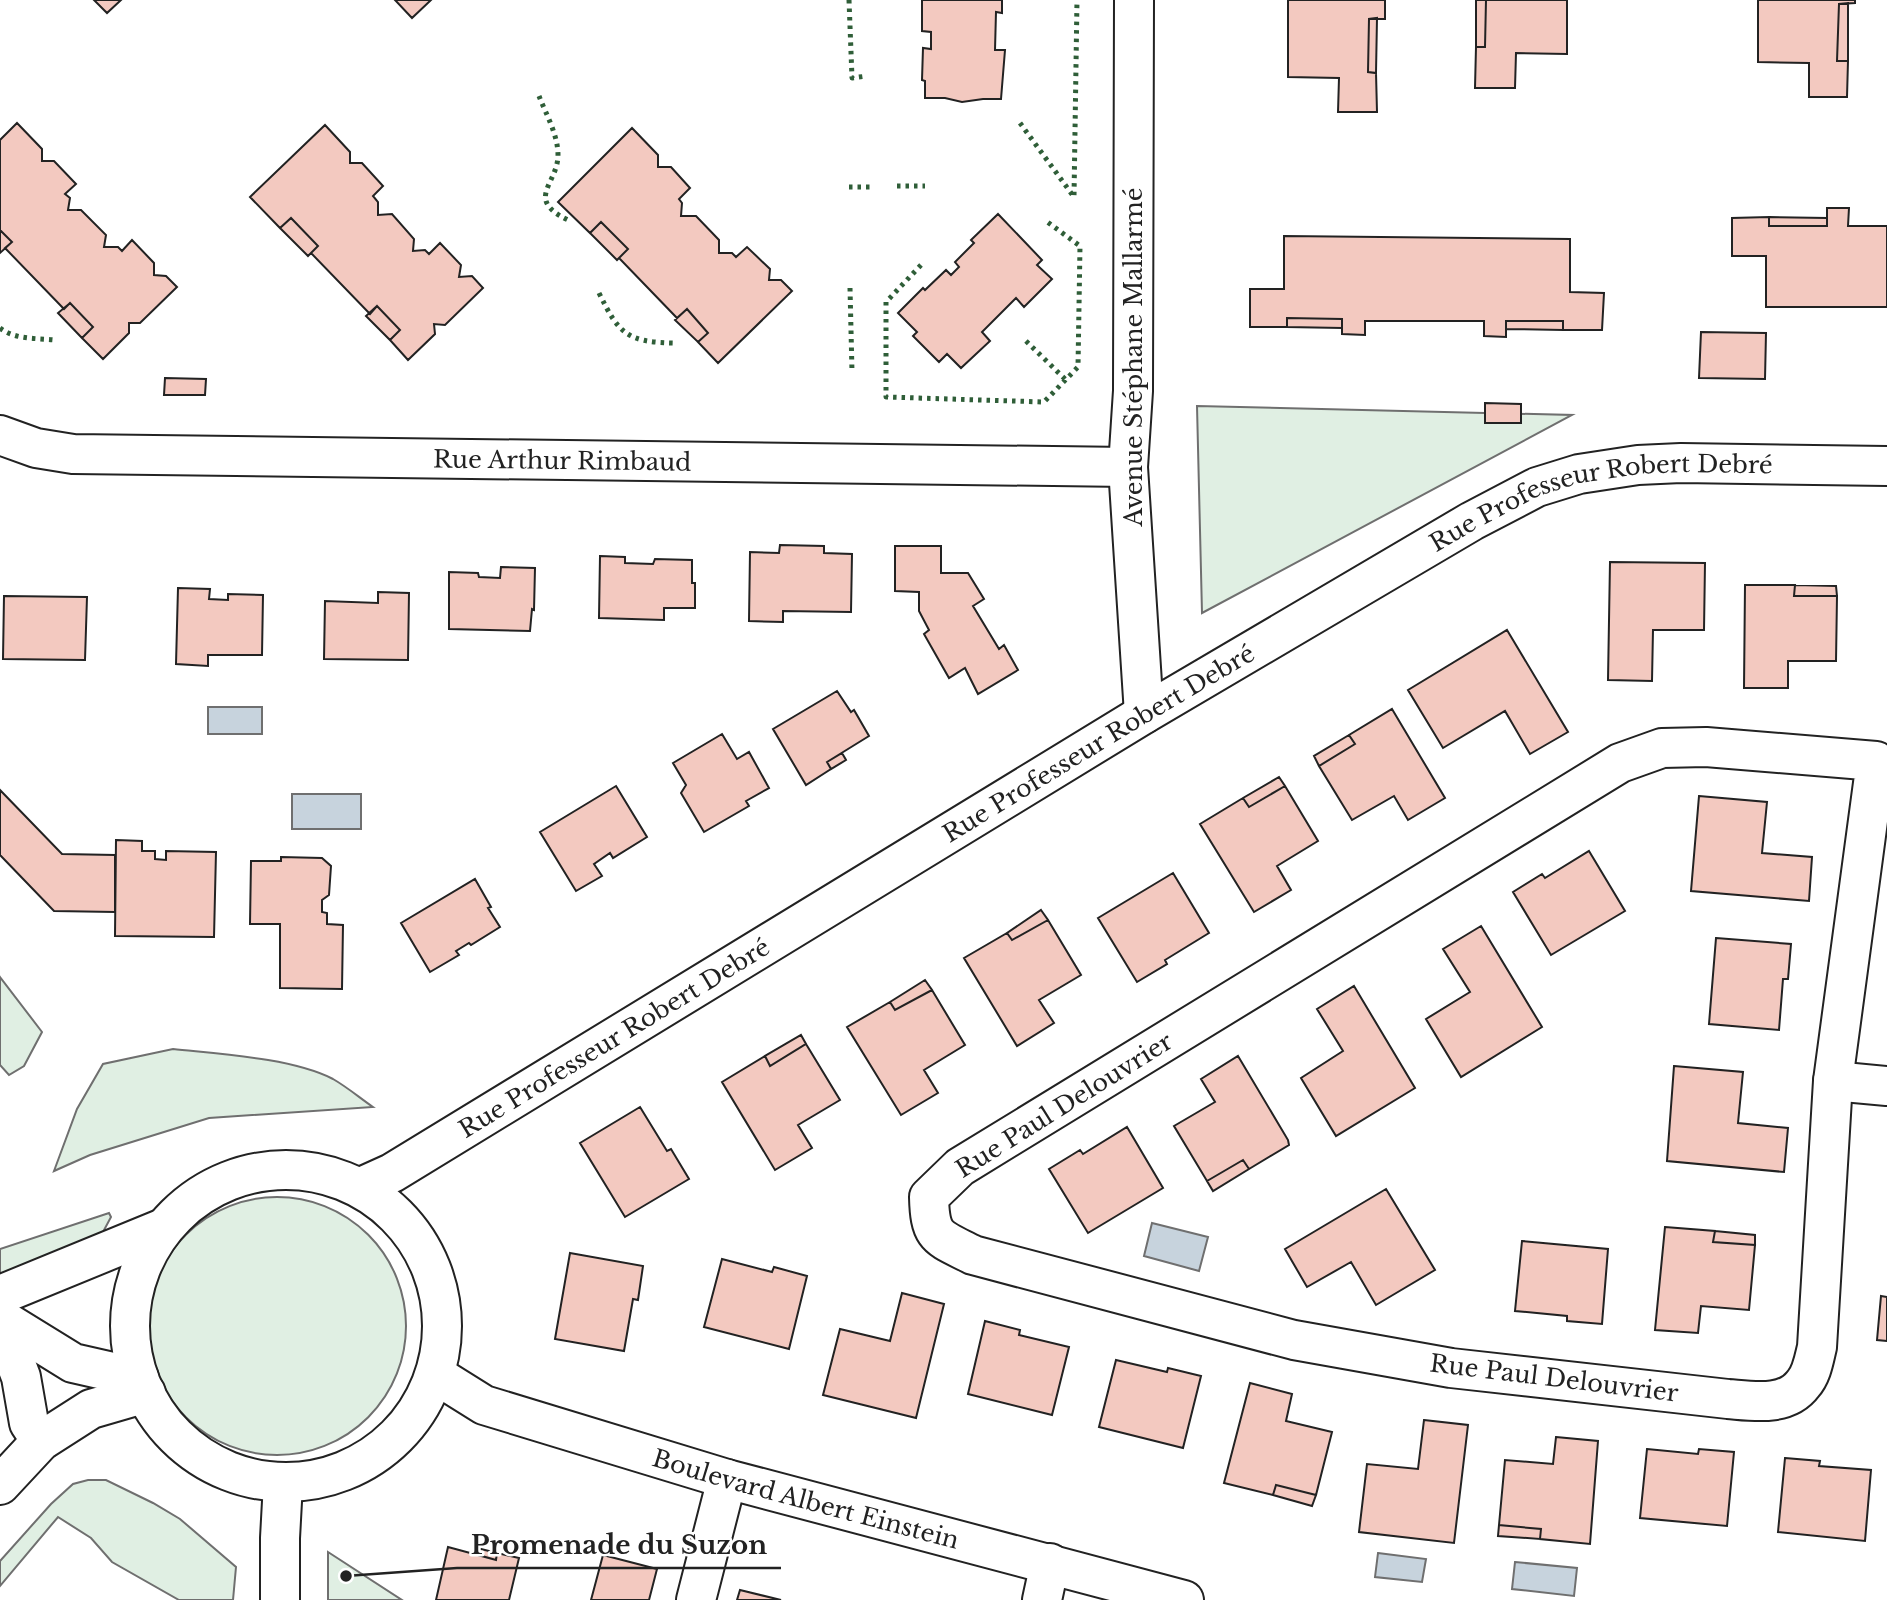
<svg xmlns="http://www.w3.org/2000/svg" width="1887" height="1600" font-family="'Libre Baskerville',serif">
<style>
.green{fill:#e0efe3;stroke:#6f6f6f;stroke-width:2}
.water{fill:#c7d3dd;stroke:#6f6f6f;stroke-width:2}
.building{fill:#f3c9c0;stroke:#222;stroke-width:2}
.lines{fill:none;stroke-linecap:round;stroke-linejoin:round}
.minor-casing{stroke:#222;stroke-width:42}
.minor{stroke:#fff;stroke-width:38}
.hedge{stroke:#2f5e38;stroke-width:5;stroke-dasharray:3.5 5;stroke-linecap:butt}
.labels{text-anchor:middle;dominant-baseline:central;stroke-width:5;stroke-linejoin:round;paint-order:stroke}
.street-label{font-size:24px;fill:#222;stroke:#fff}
.leader{fill:none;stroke:#222;stroke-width:2.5}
.callout-dot{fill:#222;stroke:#fff;stroke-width:2.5}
.callout-label{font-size:26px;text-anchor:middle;font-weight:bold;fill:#222;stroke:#fff;stroke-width:5;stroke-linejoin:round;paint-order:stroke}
</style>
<rect width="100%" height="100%" fill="#fff"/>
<path class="green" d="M1197 406 1572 415 1202 613Z
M0 977 42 1032 24 1066 9 1075 0 1065Z
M173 1049C219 1054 292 1058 333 1079 347 1087 360 1098 373 1107L209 1118 90 1155 54 1171 77 1109 103 1064Z
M148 1326a129 129 0 1 1 258 0a129 129 0 1 1-258 0Z
M109 1213 111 1217 103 1232 62 1257 0 1278V1249Z
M88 1480H106L153 1503 180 1519 236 1567 233 1600H179L112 1562 91 1538 58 1517 0 1586V1561L51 1504 73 1484Z
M328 1552 402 1600H328Z"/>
<path class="water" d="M208 707H262V734H208Z
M292 794H361V829H292Z
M1152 1223 1208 1237 1199 1271 1144 1256Z
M1378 1553 1426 1559 1422 1582 1375 1577Z
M1515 1562 1577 1568 1574 1596 1512 1589Z"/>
<path class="building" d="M94 0H121L107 13Z
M395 0H431L412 18Z
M922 0H1002V13L996 12 995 50H1005L1001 99H983L962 102 945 98H925V81L922 80 923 48 931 49V32L922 31Z
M1288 0H1385V19H1369L1368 72 1376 73 1377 112H1338L1339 78 1288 77Z
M1476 0H1486L1485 47H1476Z
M1486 0H1567V54L1516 53 1515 88H1475L1476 47H1485Z
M1758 0H1855V3L1839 4 1837 61H1848L1847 97H1809V63L1758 62Z
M1848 3V61H1837L1839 4Z
M1377 18 1376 73 1368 72 1369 19Z
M17 123 42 149V161H54L76 184 65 194 70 198 68 210H81L106 235 104 247H118L122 251 132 240 154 263V275L166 276 177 287 140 323H129V333L103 359 82 338 93 327 70 303 64 309 5 248 12 242 0 230V140Z
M325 125 350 152V163H362L383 186 373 196 378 202V215L392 214 414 239 413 251 425 250 429 254 440 243 461 265 459 277 472 276 483 288 445 325 434 324 435 334 408 360 390 340 400 330 377 306 370 314 311 253 318 246 291 218 280 228 250 197Z
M632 128 658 155V167H671L690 188 679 199 682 203 681 216H696L719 240V253H732L736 257 747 247 770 269 769 280H781L792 291 718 363 698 342 708 333 687 309 677 318 619 258 628 249 601 222 590 233 558 202Z
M1827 208H1849L1848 226H1887V307H1766V256H1732V218L1769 217V226H1827Z
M998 214 1042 260 1037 265 1052 279 1024 307 1016 298 982 332 990 341 961 368 947 354 939 362 913 336 917 332 898 313 923 288 925 290 946 270 951 275 959 267 955 262 974 243 971 240Z
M1769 217 1827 218V226H1769Z
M291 218 318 246 308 256 280 228Z
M601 222 628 249 617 260 590 233Z
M0 230 12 242 0 253Z
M1284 236 1570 239V292L1604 293 1602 330H1563V321H1506V337L1484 336V321H1365V335L1342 334V319L1287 318V327H1250V289H1284Z
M70 303 93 327 82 338 58 313Z
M377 306 400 330 390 340 366 316Z
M687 309 708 333 698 342 675 320Z
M1287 318 1342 319V328L1287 327Z
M1506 321H1563V330L1506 329Z
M1701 332 1766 333 1765 379 1699 378Z
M165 378 206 379 205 395H164Z
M1485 403 1521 404V423H1485Z
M780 545 824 546V553L852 554 851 612 783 611V622L749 621 750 552 779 553Z
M895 546H941V573H968L984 599 973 606 999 649 1004 645 1018 670 978 694 965 668 949 678 924 634 929 630 919 611V592L895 591Z
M600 556 625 557V563L653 564 655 559 692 560V583H695V608H664V620L599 618Z
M1610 562 1705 563 1704 630H1653L1652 681 1608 680Z
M501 567 535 568 534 610 532 609 530 631 449 629V572L478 573 479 577 500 578Z
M1745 585H1795L1794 596H1837L1836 661H1788V688H1744Z
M1795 585 1836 586 1837 596H1794Z
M178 588 210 589 209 599 228 600V594L263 595 262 655H208V666L176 664Z
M378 592 409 593 408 660 324 659 325 601 378 603Z
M4 596 87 597 85 660 3 659Z
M1507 630 1568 732 1530 754 1505 711 1443 748 1408 690Z
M837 691 851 712 854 710 869 736 827 762 831 769 806 785 773 729Z
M1392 709 1445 798 1408 820 1394 796 1352 820 1319 766 1355 744 1349 735Z
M722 734 737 759 749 752 769 788 746 801 749 806 704 832 681 793 686 785 673 763Z
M1349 735 1355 744 1319 766 1314 756Z
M842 753 846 760 831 769 827 762Z
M1279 777 1285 786 1249 807 1243 798Z
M616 786 647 837 613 858 610 853 594 864 602 876 576 891 540 832Z
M1285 786 1318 841 1277 866 1291 890 1254 912 1200 824 1243 798 1249 807Z
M0 790 62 854 115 855V912L54 911 0 855Z
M1699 796 1767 802 1762 853 1812 857 1809 901 1691 891Z
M116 840 142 841V851H155V859L166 860V851L216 852 214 937 115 936Z
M1589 851 1625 911 1551 955 1513 892 1542 874 1545 878Z
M281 857 322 858 331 866 329 895 322 900V912L327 913V924L343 925 342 989 280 988V924H250L251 861H281Z
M1173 873 1209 933 1165 960 1167 964 1137 982 1098 918Z
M475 879 491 907 488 908 500 927 471 945 469 943 456 951 459 955 430 972 401 923Z
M1041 910 1048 920 1012 940 1007 933Z
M1048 920 1081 975 1039 1000 1054 1023 1017 1046 964 958 1007 933 1012 940Z
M1481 926 1542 1027 1461 1077 1426 1019 1470 992 1443 949Z
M1716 938 1791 944 1788 979H1783L1779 1030 1709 1024Z
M925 980 932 990 895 1010 890 1002Z
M1354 986 1415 1088 1336 1136 1301 1078 1343 1051 1317 1009Z
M932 990 965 1045 924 1070 938 1093 901 1115 847 1027 890 1002 895 1010Z
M801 1035 806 1044 770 1066 765 1056Z
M806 1044 840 1100 798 1125 812 1148 775 1170 722 1082 765 1056 770 1066Z
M1238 1056 1288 1140 1289 1145 1249 1169 1243 1160 1207 1181 1174 1126 1215 1102 1201 1079Z
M1674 1066 1743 1072 1738 1123 1788 1128 1784 1172 1667 1161Z
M640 1107 667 1151 671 1149 689 1179 625 1217 580 1143Z
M1127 1127 1163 1188 1088 1233 1049 1169 1080 1150 1083 1154Z
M1243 1160 1249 1169 1213 1191 1207 1181Z
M1386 1189 1435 1270 1376 1305 1351 1262 1307 1287 1285 1249Z
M1665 1227 1715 1231 1713 1242 1755 1245 1749 1310 1701 1306 1698 1333 1655 1330Z
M1715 1231 1755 1235V1245L1713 1242Z
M1522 1241 1608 1249 1602 1324 1567 1321V1316L1515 1311Z
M570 1253 643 1266 638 1300 633 1299 624 1351 555 1339Z
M722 1259 772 1272 774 1267 807 1276 789 1349 704 1327Z
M902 1293 944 1304 916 1418 823 1395 840 1329 890 1341Z
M1881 1296 1887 1297V1341L1877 1340Z
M985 1321 1020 1330 1019 1335 1069 1347 1052 1415 968 1394Z
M1116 1360 1167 1372 1168 1368 1201 1376 1183 1448 1099 1427Z
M1250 1383 1292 1394 1286 1421 1332 1432 1316 1495 1276 1485 1273 1495 1224 1483Z
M1424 1420 1468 1425 1454 1543 1359 1532 1367 1464 1418 1469Z
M1556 1437 1598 1441 1590 1544 1540 1539 1541 1529 1499 1525 1505 1460 1553 1464Z
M1647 1449 1698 1454 1699 1449 1734 1452 1727 1526 1640 1518Z
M1785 1458 1820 1461 1819 1466 1871 1470 1865 1541 1778 1532Z
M1276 1485 1316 1495 1312 1506 1273 1495Z
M1499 1525 1541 1529 1540 1539 1498 1536Z
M448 1547 496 1560 497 1553 519 1558 509 1600H436Z
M477 1548 497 1553 496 1560 475 1554Z
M603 1555 657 1569 649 1600H591Z
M740 1590 781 1600H737Z"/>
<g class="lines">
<defs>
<g id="minor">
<path d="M1134 0 1133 391 1128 467 1144 714"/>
<path id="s1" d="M0 435 36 448 73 454 1128 467"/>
<path d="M1706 747 1876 761 1833 1081 1817 1347C1814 1359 1812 1374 1803 1384 1786 1407 1753 1401 1728 1399L1451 1368 1294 1340 973 1255C938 1237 930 1239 929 1197L960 1167 1620 763 1662 748Z"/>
<path d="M1833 1081 1887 1086"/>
<circle cx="286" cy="1326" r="156"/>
<path id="s2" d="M361 1187 392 1173 1144 714 1472 521 1537 487 1579 474 1638 465 1681 463 1887 466"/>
<path d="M0 1295 161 1229"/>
<path d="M0 1318 73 1363 139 1378"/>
<path d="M0 1335 10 1348 21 1377 29 1423 41 1441"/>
<path id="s3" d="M436 1375 484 1405 727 1479 1184 1600"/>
<path d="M0 1485 41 1441 91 1409 146 1393"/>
<path d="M280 1600V1538L283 1483"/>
<path d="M696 1600 727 1479"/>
<path d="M1042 1600 1050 1563"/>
</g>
</defs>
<use href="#minor" class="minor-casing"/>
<use href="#minor" class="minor"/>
<path class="hedge" d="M849 0 852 78 867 76
M539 96C546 114 558 135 558 155 558 184 524 199 568 220
M1020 123 1074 197 1077 0
M897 186H925
M849 187H871
M921 265 886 302V397L1044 402 1078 367 1080 246 1046 221
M850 288 852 372
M599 293C619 334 627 342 673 343
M0 328C15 340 37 338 55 340
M1026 341 1066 380"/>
</g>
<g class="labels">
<g class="street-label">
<text transform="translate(1133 357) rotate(-90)">Avenue Stéphane Mallarmé</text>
<text stroke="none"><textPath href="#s1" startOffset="565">Rue Arthur Rimbaud</textPath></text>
<text stroke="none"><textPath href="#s2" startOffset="1428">Rue Professeur Robert Debré</textPath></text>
<text stroke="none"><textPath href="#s2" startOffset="861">Rue Professeur Robert Debré</textPath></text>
<text stroke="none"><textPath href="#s2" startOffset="294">Rue Professeur Robert Debré</textPath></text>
<text transform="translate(1064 1105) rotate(-32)">Rue Paul Delouvrier</text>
<text transform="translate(1554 1378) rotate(7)">Rue Paul Delouvrier</text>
<text stroke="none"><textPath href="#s3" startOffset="392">Boulevard Albert Einstein</textPath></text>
</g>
</g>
<path class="leader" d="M346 1576L457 1568H781"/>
<circle class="callout-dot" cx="346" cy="1576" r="7"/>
<g class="callout-label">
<text x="619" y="1554">Promenade du Suzon</text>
</g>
</svg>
